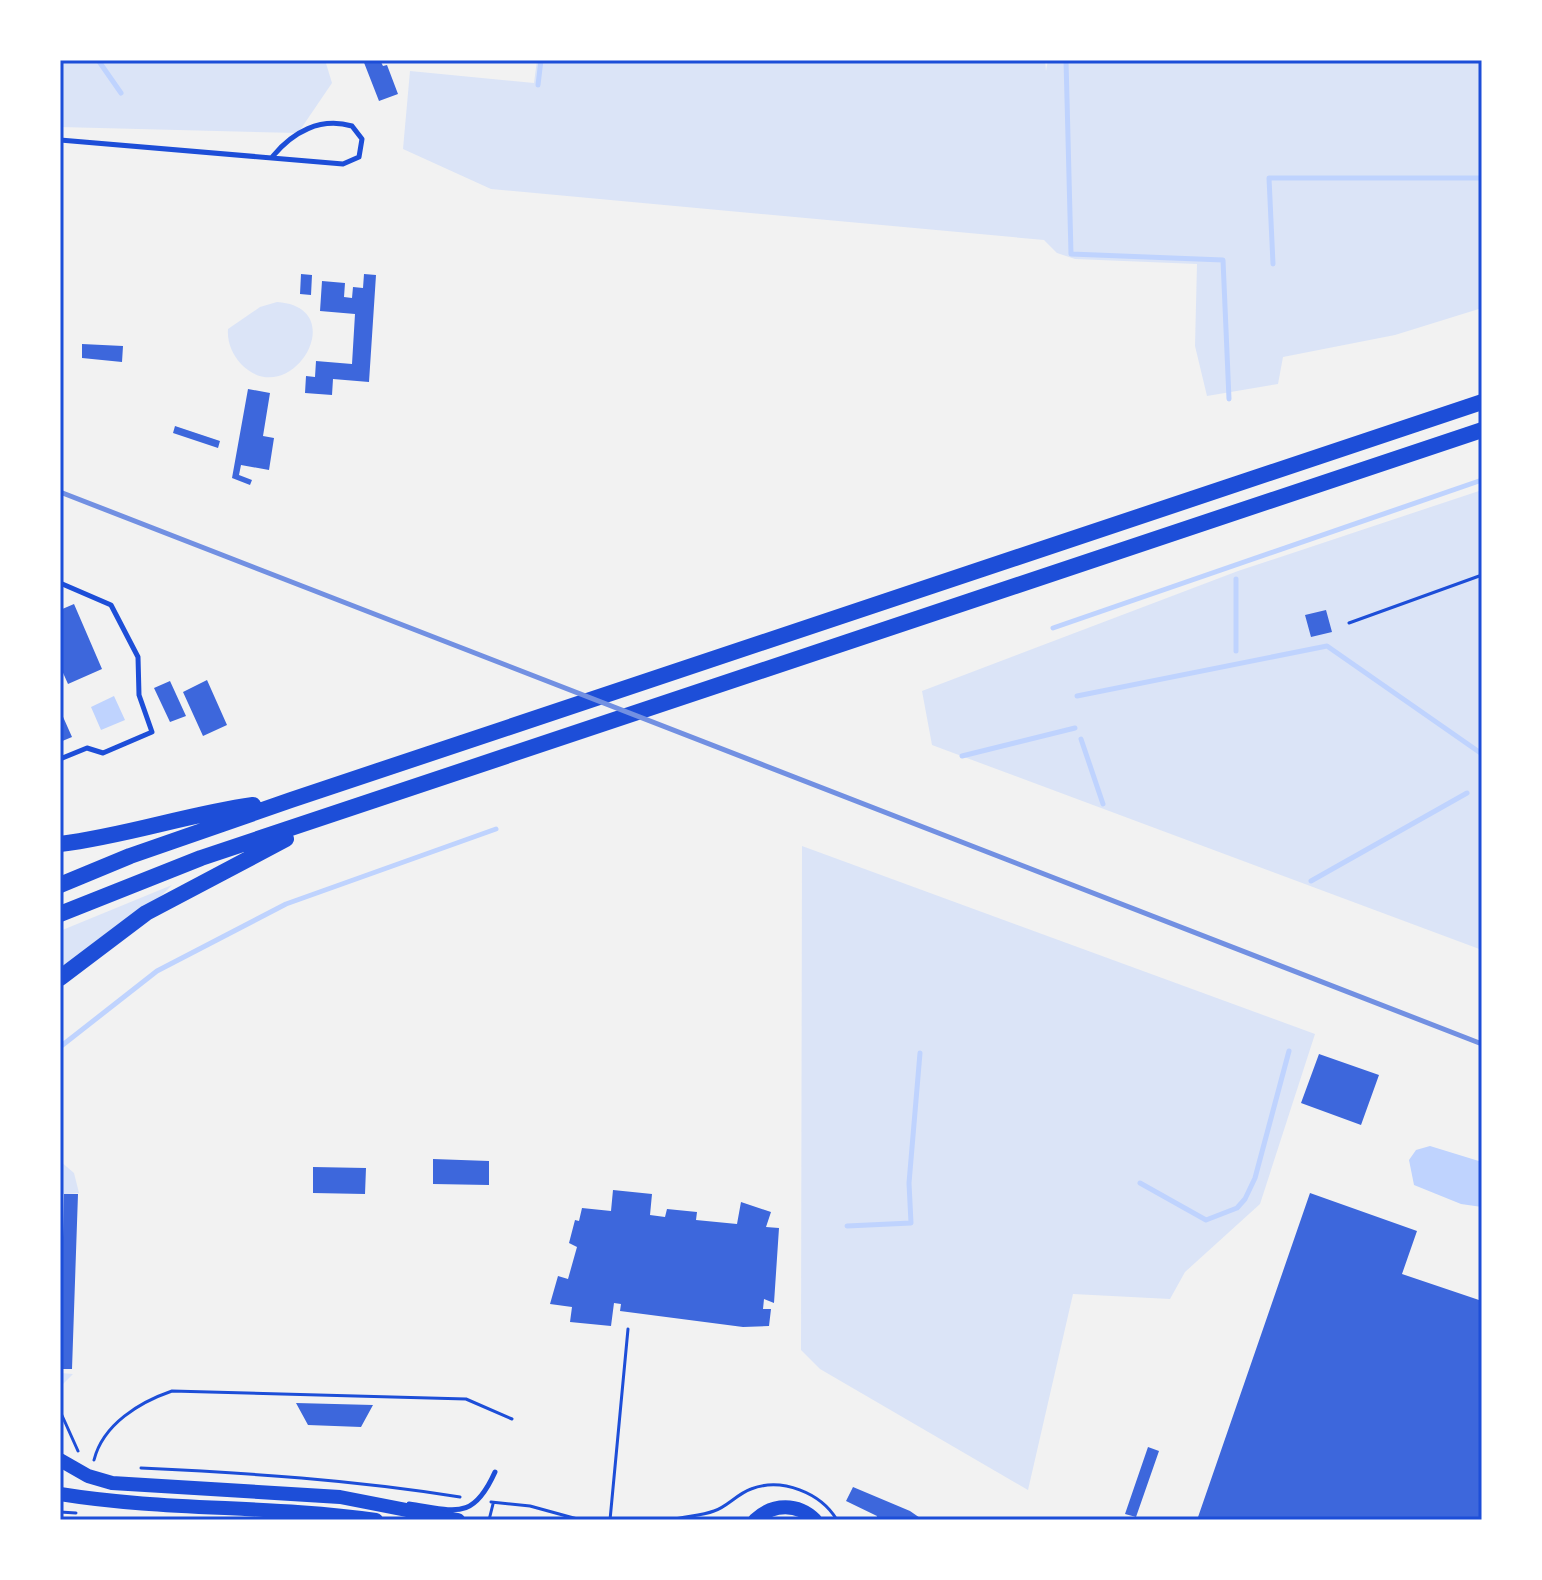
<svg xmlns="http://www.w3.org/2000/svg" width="1542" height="1580" font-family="Manrope,sans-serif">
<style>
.green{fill:#dbe4f7}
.water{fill:#bfd3fe}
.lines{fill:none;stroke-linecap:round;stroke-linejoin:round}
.stream{stroke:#bfd3fe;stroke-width:5}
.building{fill:#3d67dc}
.path{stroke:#1d4ed8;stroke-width:3}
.service{stroke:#1d4ed8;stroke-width:5}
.secondary{stroke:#1d4ed8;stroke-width:14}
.trunk{stroke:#1d4ed8;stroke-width:16}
.rail{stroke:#7290e2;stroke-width:5}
.neatline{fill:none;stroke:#1d4ed8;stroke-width:3}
</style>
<rect width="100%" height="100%" fill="#f2f2f2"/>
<path class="green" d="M60 60H325L332 83 298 133 60 127Z
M537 60H1045L1046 71 1048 60H1482V308L1395 335 1283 357 1278 384 1207 396 1195 346 1197 264 1075 259 1057 253 1044 240 491 189 403 149 410 71 534 83Z
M277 302C354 307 290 414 241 364 232 354 227 342 228 329L260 307Z
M1482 490V950L932 745 922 691 1238 571Z
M802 846 1315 1034 1260 1204 1185 1272 1170 1299 1073 1294 1028 1490 820 1369 801 1350Z
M172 885 161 896 60 969V931Z
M60 1161 74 1173 79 1193 67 1194 61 1373 73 1374 63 1384 60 1383Z"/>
<path class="water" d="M114 696 125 720 101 730 91 707Z
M1430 1146 1482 1162V1207L1461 1204 1414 1185 1409 1160 1416 1150Z"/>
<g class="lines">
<path class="stream" d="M98 60 121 93
M1066 60 1071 254 1223 260 1229 399
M538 85 541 60
M1273 264 1269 178H1482
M1053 628 1482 480
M1236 651V579
M1077 696 1327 646 1482 754
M1081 739 1103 804
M962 756 1075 728
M1311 881 1467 793
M60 1047 157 971 286 904 496 829
M1140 1183 1206 1220 1237 1208 1245 1199 1255 1178 1289 1051
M847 1226 911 1223 909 1183 920 1053"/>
</g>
<path class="building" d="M363 60H380L383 66 387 65 398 94 379 101Z
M301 274 312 275 311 295 300 294Z
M364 274 376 275 369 382 333 379 332 395 305 393 306 376 315 377 316 361 352 364 355 314 320 311 322 281 345 283 344 297 352 298 353 287 363 288Z
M82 344 123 346 122 362 82 358Z
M248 389 270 393 263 436 274 438 269 470 241 465 239 475 252 480 250 485 232 478Z
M175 426 220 441 218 448 173 433Z
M74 604 102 669 68 684 60 666V610Z
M1326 610 1332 632 1311 637 1305 615Z
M207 680 227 725 203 736 183 692Z
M170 681 186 716 170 722 154 688Z
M60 710 72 737 60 742Z
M1319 1054 1379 1075 1361 1125 1301 1103Z
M433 1159 489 1161V1185L433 1184Z
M313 1167 366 1168 365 1194 313 1193Z
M613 1190 652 1194 650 1215 665 1217 667 1209 697 1212 696 1220 737 1224 741 1202 771 1212 766 1227 779 1228 774 1303 764 1299 763 1309H771L769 1326 743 1327 620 1311 621 1304 614 1303 611 1326 570 1322 572 1307 550 1304 558 1276 568 1279 577 1247 569 1243 575 1220 579 1221 582 1208 611 1211Z
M1310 1193 1417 1231 1402 1274 1479 1300 1482 1294V1520H1197Z
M64 1194H78L72 1369H60Z
M296 1403 373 1405 361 1427 308 1425Z
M1148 1447 1159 1451 1136 1517 1125 1514Z
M853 1487 910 1511 923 1520H876L877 1516 846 1501Z"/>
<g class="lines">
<path class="path" d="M1349 623 1482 575
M60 1411 78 1451
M94 1460C103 1424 140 1402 172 1391L466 1399 512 1419
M141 1468C249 1473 354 1480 460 1497
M491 1502 530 1506 581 1520
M60 1512 76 1513
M489 1520 493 1504
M610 1520 628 1329
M671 1520C685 1516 701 1516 714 1511 727 1507 737 1494 751 1489 782 1477 821 1493 837 1520"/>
<path class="service" d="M60 140 343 164 359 157 362 139 352 126C320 117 293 132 273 156
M60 583 111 605 138 657 139 695 152 732 103 753 87 748 60 759
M409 1504C456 1511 473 1521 495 1472"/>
<path class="secondary" d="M60 1460 88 1476 112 1483 340 1497 458 1520
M60 1494C164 1511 271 1505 376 1520
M755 1520C773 1503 798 1503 815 1520"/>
<path class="trunk" d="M60 844C126 836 188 814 253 805
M60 885 130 856 291 800 1482 402
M60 914 201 858 1482 430
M60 978 146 913 286 839"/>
<path class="rail" d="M60 492 1482 1044"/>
</g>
<rect width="1542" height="1580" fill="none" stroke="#ffffff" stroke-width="124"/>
<rect x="62" y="62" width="1418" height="1456" class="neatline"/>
</svg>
